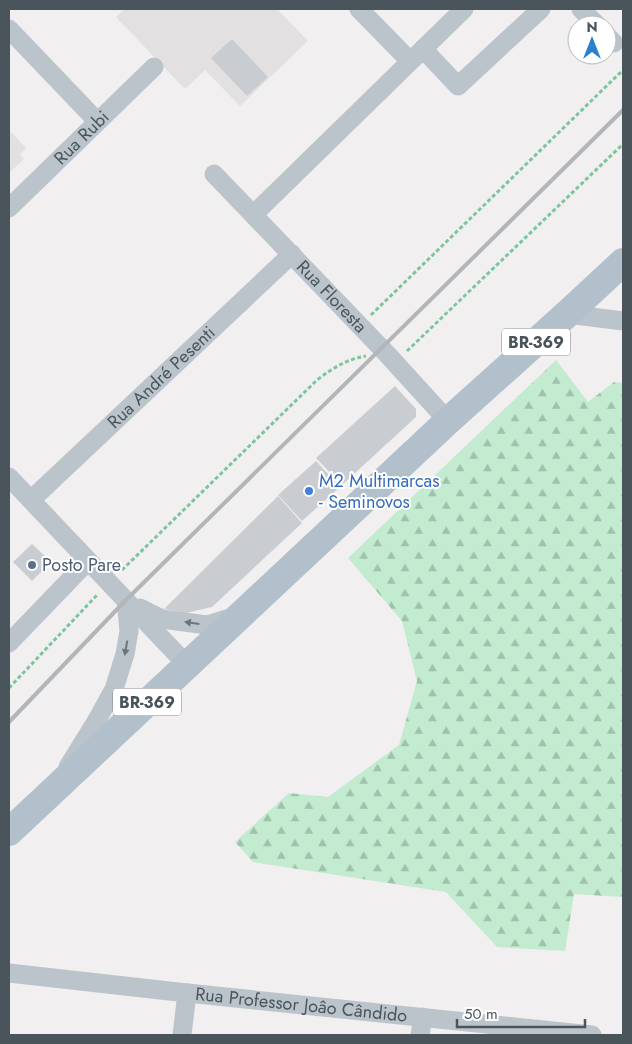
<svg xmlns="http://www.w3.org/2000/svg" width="632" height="1044" font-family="Jost,sans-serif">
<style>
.education{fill:#e2e0e1}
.forest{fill:url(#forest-firs)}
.building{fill:#c9cdd1}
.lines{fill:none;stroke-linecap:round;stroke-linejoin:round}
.path{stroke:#7dc69d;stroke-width:3;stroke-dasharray:4 2.5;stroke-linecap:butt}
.minor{stroke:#bcc4cb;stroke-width:19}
.primary{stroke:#b1c0cb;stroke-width:28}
.rail{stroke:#b2b5b9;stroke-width:4}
.oneway{fill:#6c767d}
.shop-dot{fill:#3f7fe0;stroke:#fff;stroke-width:2}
.service-dot{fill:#5c6f8a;stroke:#fff;stroke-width:2}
.labels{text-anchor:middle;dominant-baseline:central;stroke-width:4;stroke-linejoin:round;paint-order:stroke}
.shield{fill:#fff;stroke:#80878c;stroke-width:1}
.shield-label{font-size:16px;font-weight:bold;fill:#49545b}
.street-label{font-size:18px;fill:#49545b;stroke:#fff}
.shop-label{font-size:18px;fill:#366cbe;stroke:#fff;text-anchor:start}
.service-label{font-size:18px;fill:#4e5e75;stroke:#fff;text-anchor:start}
</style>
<defs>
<pattern id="forest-firs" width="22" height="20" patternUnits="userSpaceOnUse" patternTransform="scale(1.25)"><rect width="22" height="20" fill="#c2ebcf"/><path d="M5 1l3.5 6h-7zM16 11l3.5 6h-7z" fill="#a0c1ab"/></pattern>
</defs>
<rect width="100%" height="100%" fill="#f1efef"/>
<path class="education" d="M125 9H277L308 41 240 106 205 70 185 89 116 17Z
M9 130 26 148 20 155 24 159 9 173Z"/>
<path class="forest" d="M556 360 588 402 614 382 623 383V897L574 894 565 951 497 947 446 892 253 862 235 842 289 793 328 797 399 745 417 681 402 621 348 558Z"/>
<path class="building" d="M232 39 268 77 247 96 211 58Z
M395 386 416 409V417L342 485 316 458Z
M316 461 340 487 302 521 278 495Z
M278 496 302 523 212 607 186 613 164 609Z
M32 544 51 562 32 581 13 562Z"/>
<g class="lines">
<path class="path" d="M371 315 623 70
M407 351 623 144
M122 570 317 380C333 368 347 359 366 356
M9 688 98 594"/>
<g class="minor">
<path d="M359 9 410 61"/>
<path d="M581 9 597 25"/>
<path d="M9 29 97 121"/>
<path d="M607 36 614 43"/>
<path d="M423 49 458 86 541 9"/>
<path id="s1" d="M214 174 387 354 448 421"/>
<path id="s2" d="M9 208 154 67"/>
<path d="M254 214 464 9"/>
<path d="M567 314 623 321"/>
<path d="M9 477 187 665"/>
<path id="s3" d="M31 500 292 254"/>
<path d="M140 608 162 619 207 625 236 616"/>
<path d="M9 643 88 561"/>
<path d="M68 767 97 720 114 689 125 654 129 631 126 600"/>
<path id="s4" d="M9 973 187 993 592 1035"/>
<path d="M182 1035 187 993"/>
<path d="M420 1035 423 1017"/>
</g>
<path class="primary" d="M9 832 448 421 567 314 623 262"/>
<path class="rail" d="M9 722 126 600 623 110"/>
</g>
<defs><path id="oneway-solid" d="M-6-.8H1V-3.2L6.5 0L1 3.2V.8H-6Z" transform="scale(1.25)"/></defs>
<g class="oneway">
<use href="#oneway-solid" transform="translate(192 623) rotate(-172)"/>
<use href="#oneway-solid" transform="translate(126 648) rotate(100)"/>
</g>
<circle class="shop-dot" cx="309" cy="491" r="5"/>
<circle class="service-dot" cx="32" cy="565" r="5"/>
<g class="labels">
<g class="shield">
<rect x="502" y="328.5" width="68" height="27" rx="4"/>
<rect x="113" y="688.5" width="68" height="27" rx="4"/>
</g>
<g class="shield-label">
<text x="536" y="342">BR-369</text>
<text x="147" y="702">BR-369</text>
</g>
<g class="street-label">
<text stroke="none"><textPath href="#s2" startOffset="101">Rua Rubi</textPath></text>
<text stroke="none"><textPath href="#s1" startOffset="170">Rua Floresta</textPath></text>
<text stroke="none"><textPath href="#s3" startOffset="179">Rua André Pesenti</textPath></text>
<text stroke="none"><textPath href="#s4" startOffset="294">Rua Professor Joâo Cândido</textPath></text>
</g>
<g class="shop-label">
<text x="319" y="481">M2 Multimarcas<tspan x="319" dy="21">- Seminovos</tspan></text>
</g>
<g class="service-label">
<text x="42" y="565">Posto Pare</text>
</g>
</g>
<rect width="632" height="1044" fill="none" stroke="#49545b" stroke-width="20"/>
<g transform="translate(592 40)"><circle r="24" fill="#ffffff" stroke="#b6bbbd"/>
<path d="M0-4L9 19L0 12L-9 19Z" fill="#2a7fd0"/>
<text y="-8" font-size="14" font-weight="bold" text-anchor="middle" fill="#49545b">N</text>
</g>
<path d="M457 1019v8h128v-8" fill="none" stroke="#49545b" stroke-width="2.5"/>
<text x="464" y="1019" font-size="15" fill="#49545b" stroke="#ffffff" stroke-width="4" paint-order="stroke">50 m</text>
</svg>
